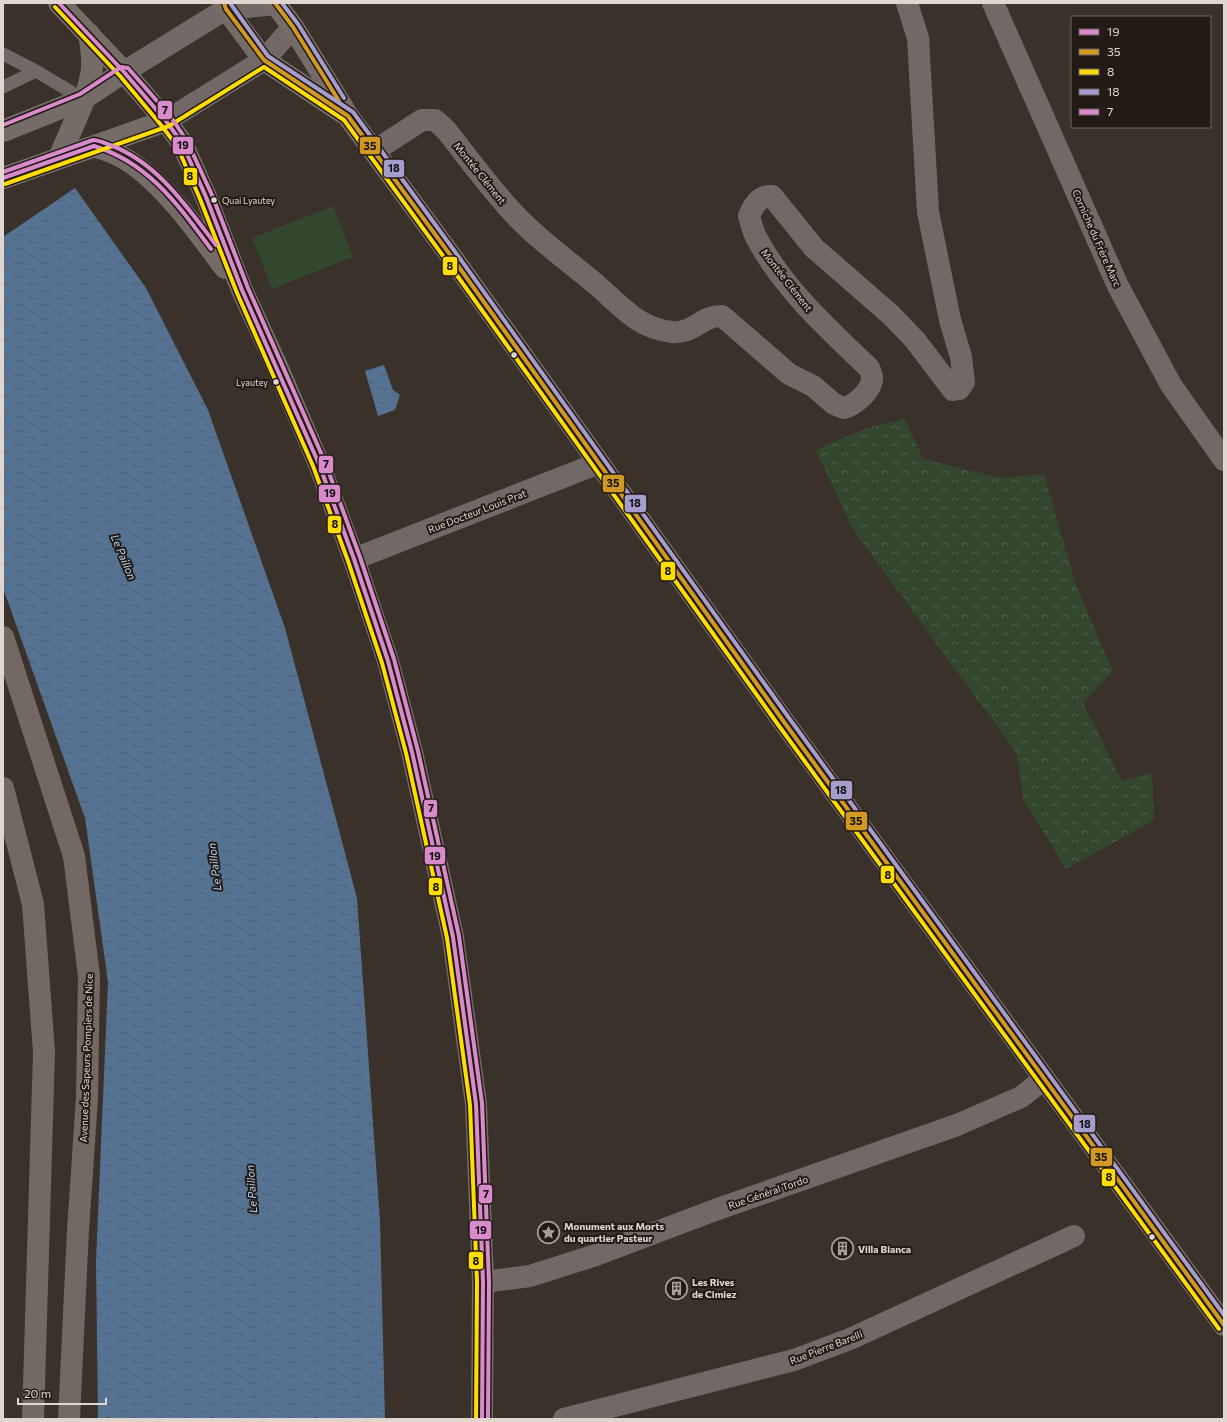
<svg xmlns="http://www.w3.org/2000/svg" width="1227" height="1422" font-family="Commissioner,sans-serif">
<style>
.grass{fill:#32472d}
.forest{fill:url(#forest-crowns)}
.water{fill:url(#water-ripples)}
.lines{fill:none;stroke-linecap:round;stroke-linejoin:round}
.lane{stroke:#726967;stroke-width:13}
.street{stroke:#726967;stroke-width:22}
.secondary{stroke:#756b67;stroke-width:22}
.primary{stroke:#746865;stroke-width:22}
.bus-1-casing{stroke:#221a15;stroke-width:7}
.bus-2-casing{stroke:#221a15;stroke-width:7}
.bus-3-casing{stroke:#221a15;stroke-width:7}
.bus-4-casing{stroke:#221a15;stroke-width:7}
.bus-5-casing{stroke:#221a15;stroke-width:7}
.bus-1{stroke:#d98aca;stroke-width:4}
.bus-2{stroke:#d29922;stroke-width:4}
.bus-3{stroke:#fd0;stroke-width:4}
.bus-4{stroke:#a69dcd;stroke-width:4}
.bus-5{stroke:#d98aca;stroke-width:4}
.bus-dot{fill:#e1d6cf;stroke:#221a15;stroke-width:1.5}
.labels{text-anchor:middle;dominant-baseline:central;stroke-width:4;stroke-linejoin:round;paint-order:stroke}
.bus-label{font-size:9px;fill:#e1d6cf;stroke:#221a15;text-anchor:start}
.street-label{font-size:10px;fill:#e1d6cf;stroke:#221a15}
.poi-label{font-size:10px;font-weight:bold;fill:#e1d6cf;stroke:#221a15;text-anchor:start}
.water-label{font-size:11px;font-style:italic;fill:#b7d4f7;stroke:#221a15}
.line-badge{stroke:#221a15;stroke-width:1.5}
.pale-badge-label{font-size:11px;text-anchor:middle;font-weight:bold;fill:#111}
</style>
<defs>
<pattern id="forest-crowns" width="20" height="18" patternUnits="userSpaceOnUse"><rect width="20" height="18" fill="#32472d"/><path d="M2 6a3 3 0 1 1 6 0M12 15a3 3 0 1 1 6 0" fill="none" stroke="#4f614a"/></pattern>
<pattern id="water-ripples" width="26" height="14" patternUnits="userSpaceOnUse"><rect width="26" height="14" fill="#567292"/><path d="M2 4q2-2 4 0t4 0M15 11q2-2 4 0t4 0" fill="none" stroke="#4e5c6c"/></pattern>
</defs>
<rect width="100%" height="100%" fill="#3b312b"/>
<path class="grass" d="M333 206 353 257 272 289 252 238Z"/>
<path class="forest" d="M905 419 923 459 1001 478 1044 474 1076 586 1113 671 1083 703 1122 781 1152 773 1154 820 1066 869 1023 799 1017 754 852 528 816 450 864 429Z"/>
<path class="water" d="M75 188 146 288 208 410 285 628 357 898 380 1221 385 1419H98L96 1261 108 982 85 818 3 588V237Z
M384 365 393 390 400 395 395 410 378 416 365 371Z"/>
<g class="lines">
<path class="lane" d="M3 54 36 71
M3 87 36 71 83 99"/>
<path class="street" d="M993 3 1118 286 1171 385 1224 460
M124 72 226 9 276 4
M166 121 264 60 293 27
M374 151 422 120H435L446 130C469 159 491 190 517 217 542 243 571 263 598 286 622 307 638 328 672 332 694 334 702 315 722 316L789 374 813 386 834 404 844 408C855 405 870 392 872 380 873 376 870 371 869 368 828 329 784 289 757 239 753 232 751 223 749 216 753 206 759 195 772 196L814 248 891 315 915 340 953 390 959 389 964 382 961 357 950 320 928 212 918 38 907 3
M354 559 599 463
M483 1282 530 1276 596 1255 715 1210 957 1125 1021 1097 1044 1079
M564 1419 794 1360 850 1339 1074 1236"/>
<path class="secondary" d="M59 3 124 72 166 121 182 143 206 197 242 290 277 366 319 464 354 559 388 661 412 752 453 937 476 1104 483 1282 482 1419
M224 3 226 9 264 60 342 112
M275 3 293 27 348 116 451 256 784 722 1224 1325
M3 131 83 99 124 72
M94 146C107 150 121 155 133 164 169 190 198 232 225 268
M59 158C69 132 90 95 92 68 93 56 91 46 89 34
M3 178 166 121"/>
<path class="primary" d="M3 637 74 856 89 976 87 1098 78 1230 69 1419
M3 788 33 904 44 1052 33 1419"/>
<defs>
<path id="bus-1" d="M59 3 124 72 166 121 182 143 206 197 242 290 319 464 354 559 388 661 412 752 453 937 476 1104 483 1282 482 1419
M94 146C149 163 178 205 211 249
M3 178 94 146"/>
<path id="bus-2" d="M224 3 226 9 264 60 348 116 451 256 784 722 1224 1325
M275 3 293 27 339 101"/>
<path id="bus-3" d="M55 7 120 76 161 125 177 146 200 199 237 293 313 466 348 561 382 663 406 753 447 938 470 1105 477 1282 476 1419
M5 184 169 126 264 67 344 120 446 260 779 726 1219 1329"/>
<path id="bus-4" d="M230 3 268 56 353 112 456 253 789 718 1224 1315
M282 3 298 24 344 98"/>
<path id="bus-5" d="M3 125 80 94 121 67 128 68 171 117 187 141 212 195 248 288 325 462 360 557 394 659 418 751 459 936 482 1103 489 1282 488 1419
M3 172 93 140C98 140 105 143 110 145 157 162 187 207 216 245"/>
</defs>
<use href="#bus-1" class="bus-1-casing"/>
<use href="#bus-2" class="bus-2-casing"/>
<use href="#bus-3" class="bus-3-casing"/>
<use href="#bus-4" class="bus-4-casing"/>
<use href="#bus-5" class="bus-5-casing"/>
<use href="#bus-1" class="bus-1"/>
<use href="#bus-2" class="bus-2"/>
<use href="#bus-3" class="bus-3"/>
<use href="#bus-4" class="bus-4"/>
<use href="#bus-5" class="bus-5"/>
</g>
<defs>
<symbol id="sight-ring" viewBox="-11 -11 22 22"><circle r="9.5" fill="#221a15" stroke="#a79c96" stroke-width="1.5"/><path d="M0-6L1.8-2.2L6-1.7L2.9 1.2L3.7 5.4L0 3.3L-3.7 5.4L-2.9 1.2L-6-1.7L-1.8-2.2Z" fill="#a79c96"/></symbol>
<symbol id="building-ring" viewBox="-11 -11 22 22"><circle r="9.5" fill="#221a15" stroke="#a79c96" stroke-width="1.5"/><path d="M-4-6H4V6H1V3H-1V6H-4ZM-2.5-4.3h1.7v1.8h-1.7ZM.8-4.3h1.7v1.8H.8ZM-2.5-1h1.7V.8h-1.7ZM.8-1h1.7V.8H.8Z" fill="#a79c96"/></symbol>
</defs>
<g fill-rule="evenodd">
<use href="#sight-ring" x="536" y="1220" width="25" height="25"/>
<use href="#building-ring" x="830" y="1236" width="25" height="25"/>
<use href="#building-ring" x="664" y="1276" width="25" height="25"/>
</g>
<g class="bus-dot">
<circle cx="214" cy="200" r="3.5"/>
<circle cx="514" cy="355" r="3.5"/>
<circle cx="276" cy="382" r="3.5"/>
<circle cx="1152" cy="1237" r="3.5"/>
</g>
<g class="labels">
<g class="bus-label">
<text x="222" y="200">Quai Lyautey</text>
<text x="268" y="382" text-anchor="end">Lyautey</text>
</g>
<g class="street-label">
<text transform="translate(480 173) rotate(51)">Montée Clément</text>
<text transform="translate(1097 238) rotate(66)">Corniche du Frère Marc</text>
<text transform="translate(787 280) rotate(52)">Montée Clément</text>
<text transform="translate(477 511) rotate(-21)">Rue Docteur Louis Prat</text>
<text transform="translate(86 1058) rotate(-88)">Avenue des Sapeurs Pompiers de Nice</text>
<text transform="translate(768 1192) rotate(-19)">Rue Général Tordo</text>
<text transform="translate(826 1347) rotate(-21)">Rue Pierre Barelli</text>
</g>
<g class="poi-label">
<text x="564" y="1226">Monument aux Morts<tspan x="564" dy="12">du quartier Pasteur</tspan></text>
<text x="858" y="1249">Villa Bianca</text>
<text x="692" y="1282">Les Rives<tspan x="692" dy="12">de Cimiez</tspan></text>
</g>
<g class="water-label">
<text transform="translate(124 557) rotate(67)">Le Paillon</text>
<text transform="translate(214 867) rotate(-97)">Le Paillon</text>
<text transform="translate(251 1189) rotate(-94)">Le Paillon</text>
</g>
</g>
<g class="line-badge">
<rect x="157" y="100" width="16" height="20" rx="4" fill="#d98aca"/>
<rect x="172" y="136" width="22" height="19" rx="4" fill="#d98aca"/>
<rect x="359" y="136" width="22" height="19" rx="4" fill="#d29922"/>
<rect x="383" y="159" width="22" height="19" rx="4" fill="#a69dcd"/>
<rect x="183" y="167" width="15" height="19" rx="4" fill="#fd0"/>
<rect x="442" y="256" width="16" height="20" rx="4" fill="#fd0"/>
<rect x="318" y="455" width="16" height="19" rx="4" fill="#d98aca"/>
<rect x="602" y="474" width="23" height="19" rx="4" fill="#d29922"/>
<rect x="318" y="484" width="23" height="19" rx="4" fill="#d98aca"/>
<rect x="624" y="494" width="23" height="19" rx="4" fill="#a69dcd"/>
<rect x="327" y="515" width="15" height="19" rx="4" fill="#fd0"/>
<rect x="660" y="561" width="16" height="20" rx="4" fill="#fd0"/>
<rect x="830" y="780" width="23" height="20" rx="4" fill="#a69dcd"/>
<rect x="423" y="799" width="15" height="19" rx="4" fill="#d98aca"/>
<rect x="845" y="811" width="23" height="20" rx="4" fill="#d29922"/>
<rect x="424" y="846" width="22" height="19" rx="4" fill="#d98aca"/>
<rect x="880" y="865" width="15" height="19" rx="4" fill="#fd0"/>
<rect x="428" y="877" width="15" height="19" rx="4" fill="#fd0"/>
<rect x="1073" y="1114" width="23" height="19" rx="4" fill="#a69dcd"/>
<rect x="1090" y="1147" width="23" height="20" rx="4" fill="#d29922"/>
<rect x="1101" y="1168" width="15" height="19" rx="4" fill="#fd0"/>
<rect x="478" y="1184" width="15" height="20" rx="4" fill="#d98aca"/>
<rect x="469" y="1220" width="23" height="20" rx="4" fill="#d98aca"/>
<rect x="468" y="1251" width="16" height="19" rx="4" fill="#fd0"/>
</g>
<g class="pale-badge-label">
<text x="165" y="114">7</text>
<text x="183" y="149">19</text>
<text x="370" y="150">35</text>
<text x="394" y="172">18</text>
<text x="190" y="180">8</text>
<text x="450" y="270">8</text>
<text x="326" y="468">7</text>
<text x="613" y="487">35</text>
<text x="330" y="497">19</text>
<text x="635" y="507">18</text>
<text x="335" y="528">8</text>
<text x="668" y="575">8</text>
<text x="841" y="794">18</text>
<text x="431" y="812">7</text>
<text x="856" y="825">35</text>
<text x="435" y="860">19</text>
<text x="888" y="879">8</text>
<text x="436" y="891">8</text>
<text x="1085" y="1128">18</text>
<text x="1101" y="1161">35</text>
<text x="1109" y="1181">8</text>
<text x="486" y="1198">7</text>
<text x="481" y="1234">19</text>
<text x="476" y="1265">8</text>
</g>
<rect width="1227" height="1422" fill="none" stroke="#e1d6cf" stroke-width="8"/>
<rect x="1071" y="16" width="140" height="112" fill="#221a15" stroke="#6e655f"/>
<rect x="1079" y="29" width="20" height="6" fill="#d98aca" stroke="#6e655f"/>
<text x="1107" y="36" font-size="12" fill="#e1d6cf">19</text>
<rect x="1079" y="49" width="20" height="6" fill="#d29922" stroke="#6e655f"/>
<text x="1107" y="56" font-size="12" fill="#e1d6cf">35</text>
<rect x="1079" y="69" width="20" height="6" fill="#ffdd00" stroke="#6e655f"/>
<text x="1107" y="76" font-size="12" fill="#e1d6cf">8</text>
<rect x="1079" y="89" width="20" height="6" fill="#a69dcd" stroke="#6e655f"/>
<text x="1107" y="96" font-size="12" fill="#e1d6cf">18</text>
<rect x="1079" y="109" width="20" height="6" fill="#d98aca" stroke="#6e655f"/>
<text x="1107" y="116" font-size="12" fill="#e1d6cf">7</text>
<path d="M18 1398v6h88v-6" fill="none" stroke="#e1d6cf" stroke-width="2"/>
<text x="24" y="1398" font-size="12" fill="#e1d6cf" stroke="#221a15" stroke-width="3" paint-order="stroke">20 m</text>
</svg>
